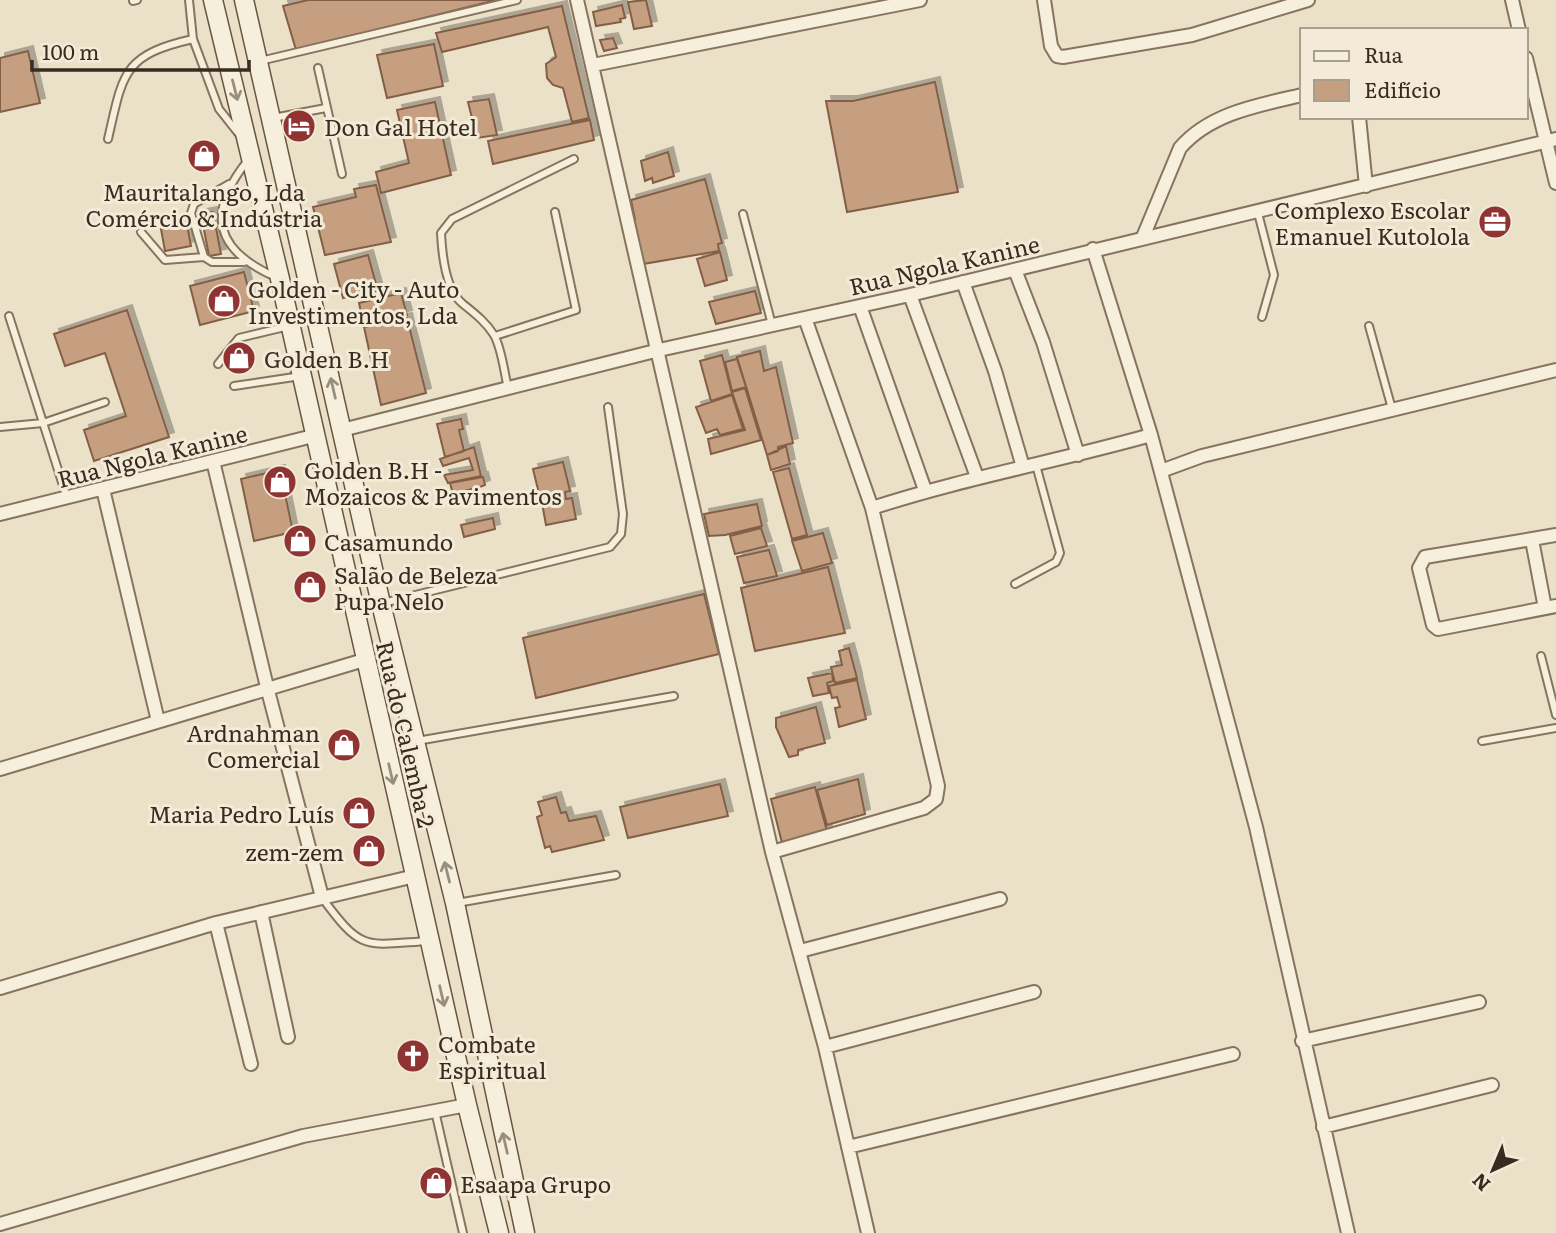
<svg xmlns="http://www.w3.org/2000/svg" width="1556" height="1233" font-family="Literata,serif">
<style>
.building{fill:#c69f81;stroke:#835f46;stroke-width:2;filter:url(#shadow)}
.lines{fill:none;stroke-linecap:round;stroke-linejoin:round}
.service-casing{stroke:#86745e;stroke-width:10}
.minor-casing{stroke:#86745e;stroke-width:16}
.secondary-casing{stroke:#685542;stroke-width:21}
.service{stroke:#f6efdb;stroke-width:6}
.minor{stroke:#f6efdb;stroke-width:12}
.secondary{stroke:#f6efdb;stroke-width:18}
.oneway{stroke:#978e7e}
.labels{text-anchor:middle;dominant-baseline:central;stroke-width:6;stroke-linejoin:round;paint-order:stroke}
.poi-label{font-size:23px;fill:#382c21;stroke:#f3ebd7;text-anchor:start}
.street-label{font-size:23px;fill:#382c21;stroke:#f3ebd7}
</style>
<defs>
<filter id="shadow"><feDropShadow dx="5" dy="-5" stdDeviation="0" flood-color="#0004"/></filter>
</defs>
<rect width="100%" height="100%" fill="#ebe1c8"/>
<path class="building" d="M308 0H496L296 50 283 6Z
M646 0 652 26 634 29 628 2Z
M622 5 625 18 620 19 621 22 596 26 593 12Z
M562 6 589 118 572 122 563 88 553 85 547 78 546 64 556 57 548 27 442 52 436 33Z
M613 38 617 48 604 51 600 40Z
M434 44 443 86 387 98 377 55Z
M28 51 40 103 0 112V58Z
M935 82 958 192 847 212 826 101H853Z
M489 99 497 135 477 138 468 102Z
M435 102 451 175 381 193 376 172 409 163 397 110Z
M590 120 594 140 493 164 488 141Z
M668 152 674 176 653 183 652 178 645 181 641 161Z
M705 179 722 243 718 244 719 251 643 264 632 220 635 219 631 200Z
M376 185 391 242 325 255 313 207 356 197 354 189Z
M213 212 221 254 209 256 201 214Z
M187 225 191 246 165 251 161 229Z
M720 252 727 280 705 286 697 259Z
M368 255 378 291 343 298 334 264Z
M244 272 254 311 200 325 190 286Z
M755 291 761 313 716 324 709 302Z
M401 293 407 315 364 326 359 303Z
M127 310 169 437 94 461 84 430 126 416 105 353 65 366 54 334Z
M407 318 426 393 381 405 364 327Z
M760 351 764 371 776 367 793 443 778 447V451L767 455 737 357Z
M722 355 732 394 711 401 700 361Z
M737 359 746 387 732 391 725 362Z
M745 388 761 440 711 454 708 439 745 430 732 392Z
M732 395 743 429 720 435 717 429 706 433 696 407Z
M461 419 463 429 459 430 464 451 445 457 437 424Z
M786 446 790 464 771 470 767 455Z
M474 447 481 476 448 483 444 475 473 470 469 458 443 466 440 459Z
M563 462 570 491 565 492 566 499 572 498 576 519 546 525 542 503 550 501 549 496 540 498 533 469Z
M789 468 807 535 792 539 773 472Z
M280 470 293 532 254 541 241 479Z
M483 477 485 485 480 487 453 494 450 483Z
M757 504 762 526 725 535 709 536 704 514Z
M493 518 495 529 464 537 461 525Z
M761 528 767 546 735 554 730 536Z
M823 533 832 563 802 571 792 541Z
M769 550 777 576 744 583 737 557Z
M828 567 845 633 755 651 741 588Z
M704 594 719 654 536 698 523 638Z
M849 648 857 678 835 683 831 667 842 665 839 651Z
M832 673 833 681 827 683 829 693 813 696 808 678Z
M857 680 866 719 839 727 835 708 840 707 837 697 832 698 829 686Z
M816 707 825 743 798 750V755L789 757 776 727V718Z
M858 779 865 814 827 825 817 790Z
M720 784 728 816 628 838 620 807Z
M815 787 827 831 782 843 771 799Z
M556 797 561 813 566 812 569 821 596 816 604 840 552 852 550 846 545 848 537 817 542 815 538 802Z"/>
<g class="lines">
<defs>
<path id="service" d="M189 0 193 39 219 109 238 133
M133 1 137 0
M260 61 517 0
M318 68 342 174
M273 118 326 108
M108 139C123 74 122 55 193 39
M248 160C205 214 215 251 278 278
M229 184 194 204 191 213 204 257 212 262H244
M1258 213 1274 275 1262 317
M743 214 772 325
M141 232 165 260 204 257
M9 316 67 498
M1369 326 1392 409
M495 336 576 310 555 212
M218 364 239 338 289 326
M234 386 301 376
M508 388C504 372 502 349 494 335 486 322 474 313 463 304 445 290 442 254 441 233L452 219 574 159
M0 427 43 423 105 402
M1015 584 1056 562 1060 553 1036 465
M383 603 610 547 621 534 623 514 608 407
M1541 656 1556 715
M417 741 674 696
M1482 741 1556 728
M323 899C362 952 365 945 428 941
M457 903 616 875
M435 1111 463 1233"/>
<path id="minor" d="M577 0 772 852 825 1047 868 1233
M1044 0 1051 46 1057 56 1063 57 1192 35 1308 0
M1512 0 1519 30
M1526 58 1556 183
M593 65 920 0
M1359 117 1366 186
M1143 237 1180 148C1210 113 1259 105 1302 95
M1093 249 1151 435 1256 827 1348 1233
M1015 270 1043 342 1078 455
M963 282 995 371 1023 467
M910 295 977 477
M860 306 925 490
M342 430 659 350 910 295 1556 139
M213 461 267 687 322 897
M1161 471 1202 456 1556 370
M103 489 158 721
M872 508C964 478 1059 461 1151 435
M0 514 313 436
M1556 535 1425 557 1419 568 1433 625 1438 629 1556 606
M1532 540 1545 608
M0 769 364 660
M772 852 924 808 936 799 938 786 872 508 805 318
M261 912 288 1037
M216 923 251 1064
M800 951 1000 899
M0 988 216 923 415 876
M1302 1041 1479 1002
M825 1047 1034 992
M1323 1127 1492 1085
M848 1147 1233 1054
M0 1224 303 1136 467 1105"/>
<path id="secondary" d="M213 0 280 279 467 1105 499 1233
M244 0 381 604 455 903 525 1233"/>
</defs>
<use href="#service" class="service-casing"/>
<use href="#minor" class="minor-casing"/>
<use href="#secondary" class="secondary-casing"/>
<use href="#service" class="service"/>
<use href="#minor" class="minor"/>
<use href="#secondary" class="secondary"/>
</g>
<defs><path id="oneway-shaft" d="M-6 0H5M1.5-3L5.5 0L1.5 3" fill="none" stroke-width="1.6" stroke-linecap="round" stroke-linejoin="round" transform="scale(1.75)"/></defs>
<g class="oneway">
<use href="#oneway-shaft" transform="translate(235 90) rotate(76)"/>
<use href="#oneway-shaft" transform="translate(333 388) rotate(-103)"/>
<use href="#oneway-shaft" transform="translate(391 774) rotate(77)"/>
<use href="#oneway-shaft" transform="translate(447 872) rotate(-104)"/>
<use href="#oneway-shaft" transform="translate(442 996) rotate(77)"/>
<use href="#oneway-shaft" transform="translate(505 1143) rotate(-103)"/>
</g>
<defs>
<symbol id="hotel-disc" viewBox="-11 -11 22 22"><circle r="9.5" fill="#903433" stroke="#f3ebd7"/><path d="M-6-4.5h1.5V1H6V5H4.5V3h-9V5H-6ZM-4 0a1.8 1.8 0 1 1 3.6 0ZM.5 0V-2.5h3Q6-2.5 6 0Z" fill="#fff"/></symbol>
<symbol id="shop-disc" viewBox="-11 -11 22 22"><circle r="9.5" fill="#903433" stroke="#f3ebd7"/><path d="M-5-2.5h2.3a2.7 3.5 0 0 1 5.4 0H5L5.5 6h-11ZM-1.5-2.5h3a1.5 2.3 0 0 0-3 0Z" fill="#fff"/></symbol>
<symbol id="office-disc" viewBox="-11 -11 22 22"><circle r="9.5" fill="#903433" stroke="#f3ebd7"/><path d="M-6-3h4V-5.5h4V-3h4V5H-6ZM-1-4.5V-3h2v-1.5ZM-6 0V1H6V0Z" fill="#fff"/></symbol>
<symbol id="church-disc" viewBox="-11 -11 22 22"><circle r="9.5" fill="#903433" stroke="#f3ebd7"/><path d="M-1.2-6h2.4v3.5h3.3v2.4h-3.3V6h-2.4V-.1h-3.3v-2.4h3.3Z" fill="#fff"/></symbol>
</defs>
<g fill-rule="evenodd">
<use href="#hotel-disc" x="280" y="107" width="38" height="38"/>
<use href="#shop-disc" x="185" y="137" width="38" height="38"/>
<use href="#office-disc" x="1476" y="203" width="38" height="38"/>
<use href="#shop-disc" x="205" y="282" width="38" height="38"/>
<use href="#shop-disc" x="220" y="339" width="38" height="38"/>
<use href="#shop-disc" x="261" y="463" width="38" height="38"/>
<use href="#shop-disc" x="281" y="522" width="38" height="38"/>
<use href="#shop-disc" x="291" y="568" width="38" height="38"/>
<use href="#shop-disc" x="325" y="726" width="38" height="38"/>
<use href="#shop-disc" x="340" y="794" width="38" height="38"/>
<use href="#shop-disc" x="350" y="832" width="38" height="38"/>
<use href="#church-disc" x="394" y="1037" width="38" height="38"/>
<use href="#shop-disc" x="417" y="1164" width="38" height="38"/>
</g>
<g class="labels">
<g class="poi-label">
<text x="324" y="126">Don Gal Hotel</text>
<text x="204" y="191" text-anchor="middle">Mauritalango, Lda<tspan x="204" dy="26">Comércio &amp; Indústria</tspan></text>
<text x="1470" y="209" text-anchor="end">Complexo Escolar<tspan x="1470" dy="26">Emanuel Kutolola</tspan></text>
<text x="248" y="288">Golden - City - Auto<tspan x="248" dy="26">Investimentos, Lda</tspan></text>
<text x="264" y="358">Golden B.H</text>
<text x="304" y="469">Golden B.H -<tspan x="304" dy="26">Mozaicos &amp; Pavimentos</tspan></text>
<text x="324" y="541">Casamundo</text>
<text x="334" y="574">Salão de Beleza<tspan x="334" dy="26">Pupa Nelo</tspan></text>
<text x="320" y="732" text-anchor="end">Ardnahman<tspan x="320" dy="26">Comercial</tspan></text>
<text x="334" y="813" text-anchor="end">Maria Pedro Luís</text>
<text x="344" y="851" text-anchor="end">zem-zem</text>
<text x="438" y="1043">Combate<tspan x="438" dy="26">Espiritual</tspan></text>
<text x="460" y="1183">Esaapa Grupo</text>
</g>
<g class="street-label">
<text transform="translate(944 264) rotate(-13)">Rua Ngola Kanine</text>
<text transform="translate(152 455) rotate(-14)">Rua Ngola Kanine</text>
<text transform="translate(407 734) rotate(77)">Rua do Calemba 2</text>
</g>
</g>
<rect x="1300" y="28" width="228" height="91" fill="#f3ebd7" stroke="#a89f8e" stroke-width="2"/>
<rect x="1314" y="51" width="35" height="10" fill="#f6efdb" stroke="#a89f8e" stroke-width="2"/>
<text x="1364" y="63" font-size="21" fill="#382c21">Rua</text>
<rect x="1314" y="80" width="35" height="21" fill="#c69f81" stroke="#a89f8e" stroke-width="2"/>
<text x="1364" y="98" font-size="21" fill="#382c21">Edifício</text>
<g transform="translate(1493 1170) rotate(224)" stroke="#f3ebd7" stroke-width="5" paint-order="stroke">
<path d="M0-5L12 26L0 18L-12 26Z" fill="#382c21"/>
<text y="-10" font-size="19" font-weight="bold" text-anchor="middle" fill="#382c21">N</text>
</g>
<path d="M32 60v10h217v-10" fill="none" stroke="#382c21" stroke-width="3.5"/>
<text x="42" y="60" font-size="21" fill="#382c21" stroke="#f3ebd7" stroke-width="5" paint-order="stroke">100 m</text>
</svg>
